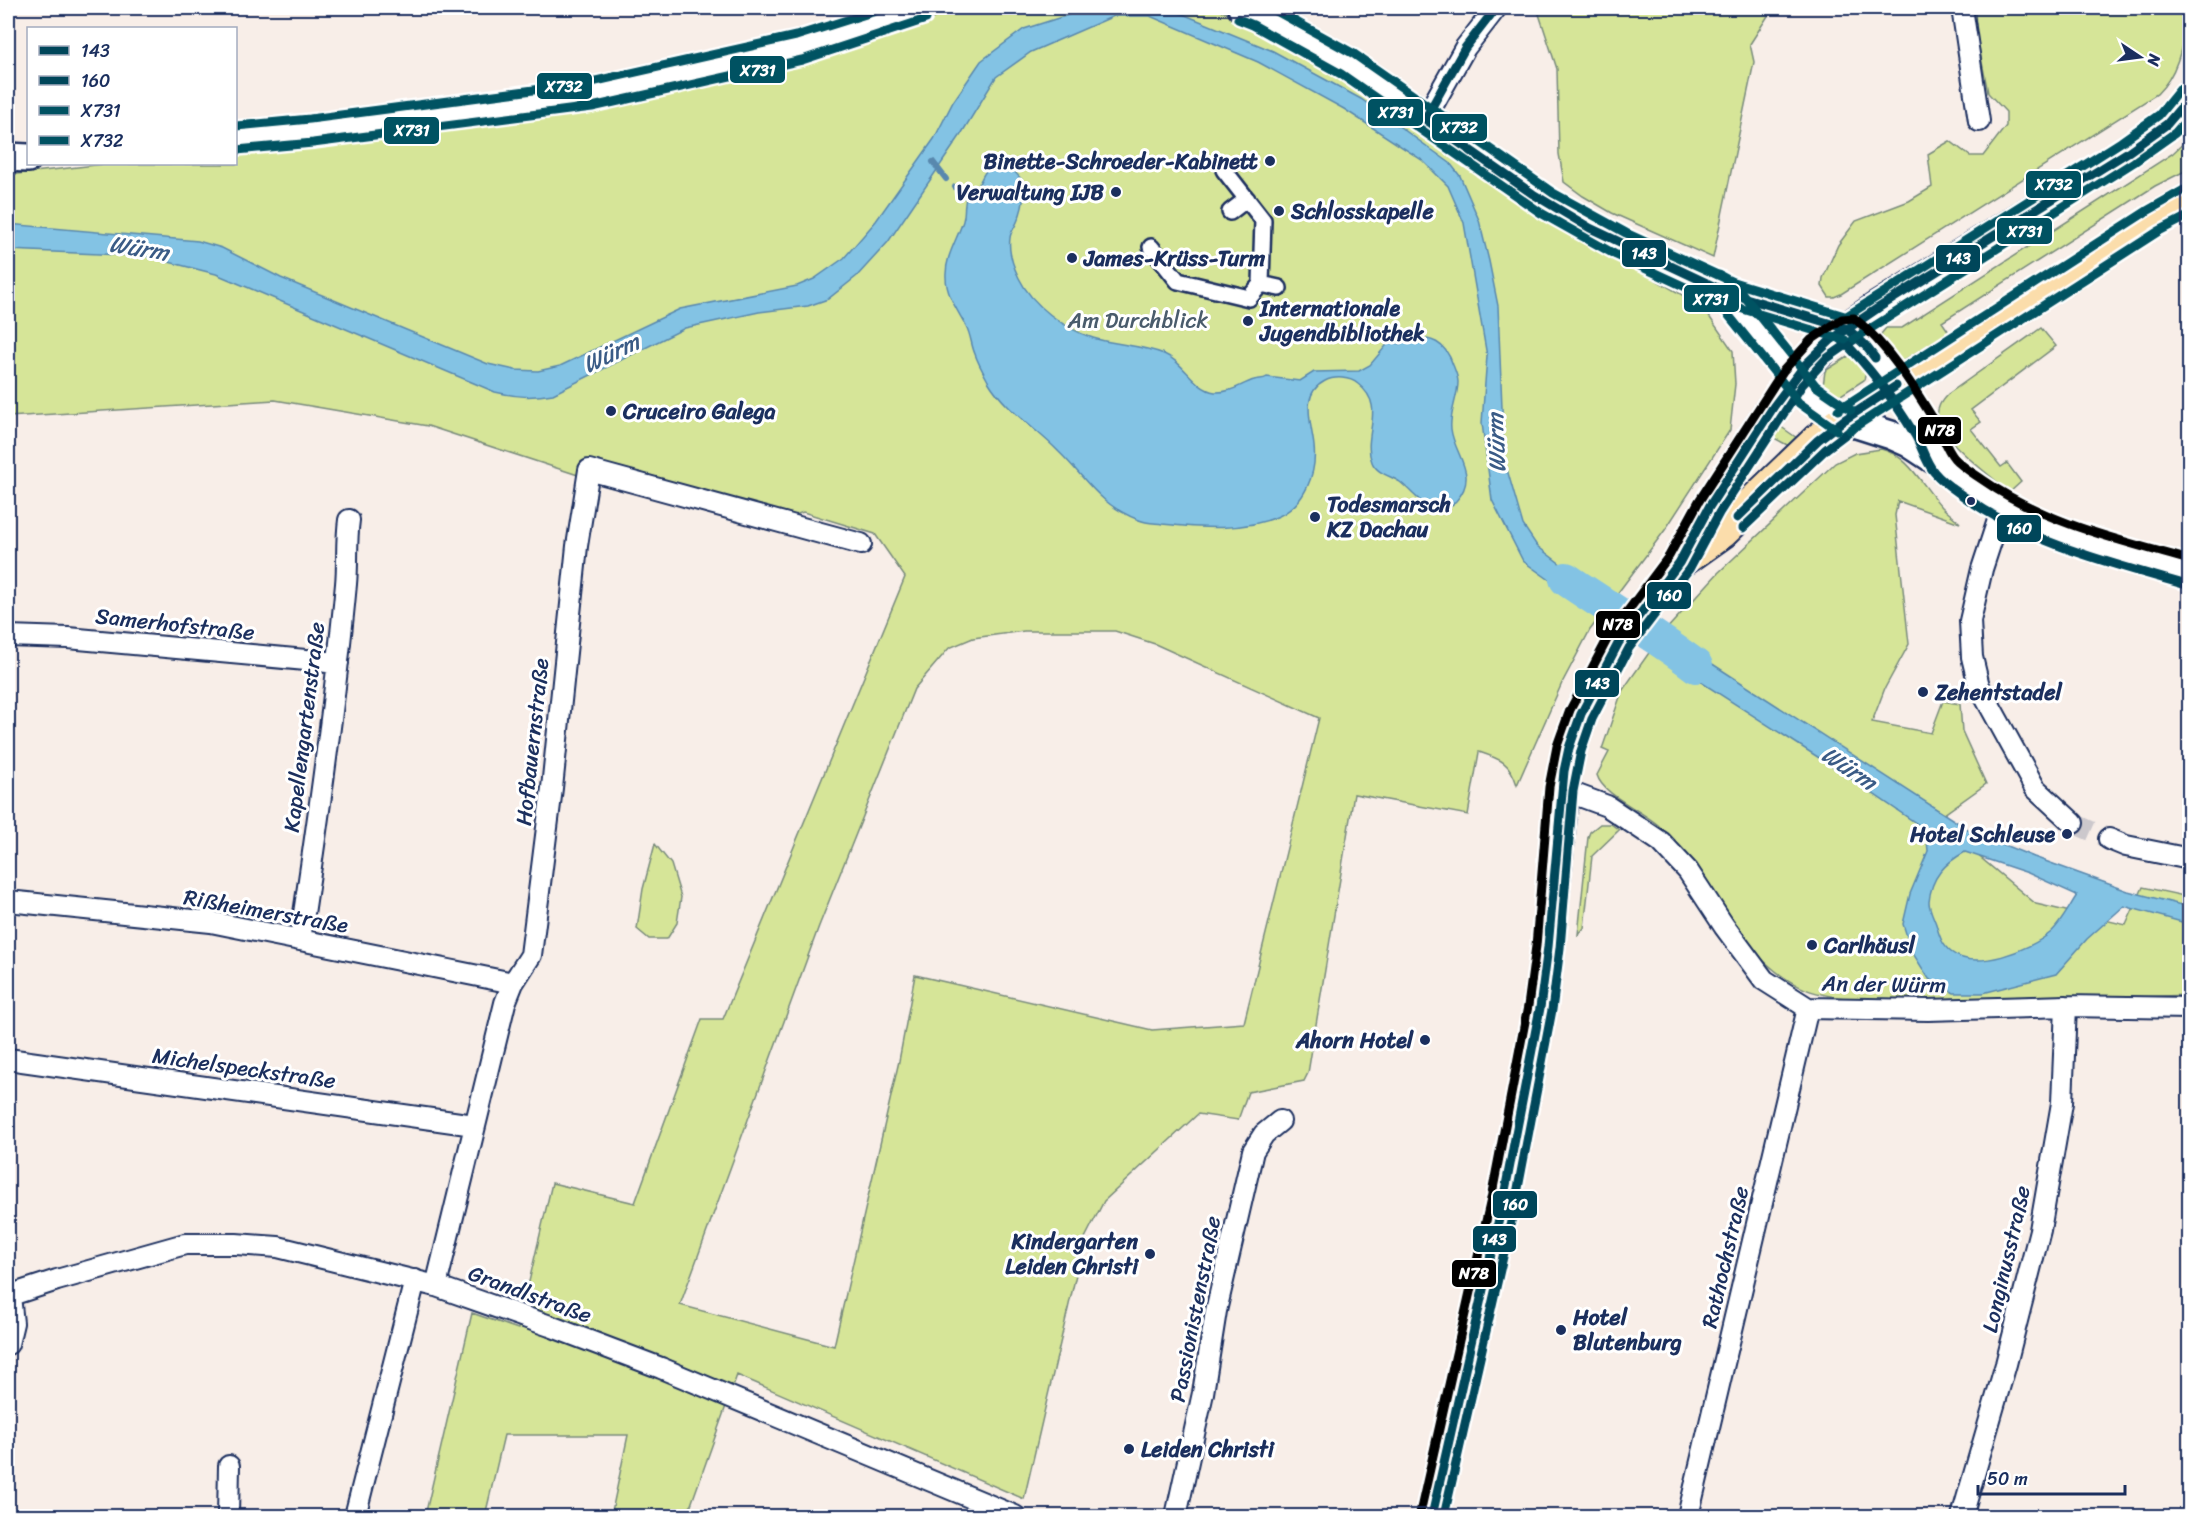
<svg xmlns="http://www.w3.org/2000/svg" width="2197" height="1524" font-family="Sriracha,sans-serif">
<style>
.green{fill:#d6e598;stroke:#788a7b;stroke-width:1.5;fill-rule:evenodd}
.water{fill:#83c3e4;stroke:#5988ae;stroke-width:1.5;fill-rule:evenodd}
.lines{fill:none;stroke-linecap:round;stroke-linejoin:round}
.stream{stroke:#5988ae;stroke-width:6}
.river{stroke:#83c3e4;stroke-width:34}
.minor-tunnel{stroke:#ccc8cc;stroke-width:20;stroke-dasharray:20 10;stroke-linecap:butt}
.pedestrian-casing{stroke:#1b2f5e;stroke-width:20}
.minor-casing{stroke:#1b2f5e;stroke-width:24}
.secondary-casing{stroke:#1b2f5e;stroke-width:32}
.primary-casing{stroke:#1b2f5e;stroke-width:36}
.pedestrian{stroke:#fff;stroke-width:15}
.minor{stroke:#fff;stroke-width:20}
.secondary{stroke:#fff;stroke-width:27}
.primary{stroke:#fbddab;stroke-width:32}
.bus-1-casing{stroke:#fff;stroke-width:14}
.bus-2-casing{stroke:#fff;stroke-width:14}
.bus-3-casing{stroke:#fff;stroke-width:14}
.bus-4-casing{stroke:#fff;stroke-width:14}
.bus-5-casing{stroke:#fff;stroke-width:14}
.bus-1{stroke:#00465a;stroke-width:9}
.bus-2{stroke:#00465a;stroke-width:9}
.bus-3{stroke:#005262;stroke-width:9}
.bus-4{stroke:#005262;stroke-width:9}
.bus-5{stroke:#000;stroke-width:9}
.poi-dot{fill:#1b2f5e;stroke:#fff;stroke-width:2}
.labels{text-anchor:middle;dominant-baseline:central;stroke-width:6;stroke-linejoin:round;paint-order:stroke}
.poi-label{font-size:22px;font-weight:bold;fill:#1b2f5e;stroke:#fff;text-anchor:start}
.park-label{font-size:22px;fill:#4a5c6c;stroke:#fff}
.street-label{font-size:22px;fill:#1b2f5e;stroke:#fff}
.water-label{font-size:24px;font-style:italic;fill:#3a5b86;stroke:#fff}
.line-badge{stroke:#fff;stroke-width:2}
.badge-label{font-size:16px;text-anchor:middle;font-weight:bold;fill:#fff}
</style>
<rect width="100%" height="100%" fill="#f8eee8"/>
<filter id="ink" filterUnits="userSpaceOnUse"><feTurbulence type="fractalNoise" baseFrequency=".0167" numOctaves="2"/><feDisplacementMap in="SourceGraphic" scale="12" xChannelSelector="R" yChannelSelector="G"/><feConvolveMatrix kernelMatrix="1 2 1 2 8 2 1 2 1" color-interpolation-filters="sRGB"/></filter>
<g filter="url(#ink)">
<path class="green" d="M965 8H1213L1236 16 1316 59 1517 202 1702 306 1733 351 1735 384 1730 430 1665 530 1590 630 1562 683 1517 785C1510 762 1500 759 1479 752L1468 815 1354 794 1308 1073 1304 1081 1248 1092 1238 1120 1198 1114 1104 1201 1084 1240 1024 1499 737 1375 687 1516H611L628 1435H504L485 1516H425L472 1313 518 1329 552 1183 635 1203 702 1019H723L905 577 875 534 803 512 764 527 587 478 428 426 275 400 8 417V175L104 164H236V148L786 64ZM1024 631H1115L1155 644 1319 718 1244 1023 1152 1030 915 975 899 1061 834 1346 680 1305 819 926 914 689 949 648 973 638Z
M1537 8H1773L1750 44 1754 62 1713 258 1612 213 1583 196 1564 182 1559 154 1557 69Z
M1975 8H2189C2183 39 2181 71 2157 94L1841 294 1834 297H1829L1822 286 1823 278 1838 245 1856 221 1909 201 1932 187 1928 154 1950 141 1970 156H1983L2006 126V112L1988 93 1976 32Z
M2189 138V169L2155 186 1942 322 1949 332 1899 363 1881 334 1886 328H1902L2172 154Z
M2041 328 2056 346 1971 410 1981 422 1971 429 2001 467 2007 463 2021 482 2010 492C1993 478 1941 440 1938 419 1936 408 1941 401 1948 394Z
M1852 354 1860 357 1867 368 1864 380 1838 397 1833 395 1823 386 1825 371Z
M1777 424 1797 438 1789 446 1772 437Z
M1881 449C1909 455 1923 487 1942 507 1947 512 1954 517 1960 523L1898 501 1895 515 1909 644 1885 688 1872 722 1931 733 1943 701 1960 704 1962 731 1986 784 1944 814 1884 777 2036 904 2126 925 2143 887 2189 897V995L2109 998 1856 999C1815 996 1794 989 1764 961 1727 919 1699 867 1660 827 1644 811 1603 796 1597 775L1609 752 1602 749 1622 691 1651 650 1655 652 1669 636 1664 632 1718 573 1835 463 1855 453Z
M1600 824H1611L1619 830 1592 856 1584 928 1578 935 1588 837 1590 832Z
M655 844 671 864 681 897 677 923 667 939H649L637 929 643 889Z"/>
<path class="water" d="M1090 8H1168L1273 51 1361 99 1450 163 1460 176 1479 220 1489 261 1498 306 1504 459 1523 525 1537 546 1608 600 1599 615 1523 561 1492 500 1482 423 1487 356 1464 223 1448 186 1422 160 1344 109 1258 62 1150 16H1114L1031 52 996 77 960 136 888 242 857 276 828 299 808 306 759 312 685 328 553 394C532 398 516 397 495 392L216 274 145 256 8 250V224L198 241 222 248 281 278 488 364 515 370 538 371 560 366 680 309 797 286 814 279 844 258 876 221 934 139 953 102 981 61 1024 29Z
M1004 166 1014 171 1023 181C1025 195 1023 209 1017 222 1015 227 1010 233 1010 238 1008 252 1013 266 1019 278 1032 305 1065 329 1093 338 1116 345 1142 345 1164 354 1184 362 1194 389 1215 392 1231 393 1241 384 1254 380 1259 378 1263 380 1267 377L1300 381 1314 372 1359 371 1370 365 1390 341 1400 344 1408 336C1432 338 1445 341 1453 365 1455 370 1458 377 1458 382 1458 397 1449 414 1451 429 1454 455 1480 475 1456 501 1452 505 1448 510 1443 511 1431 514 1421 501 1413 494 1409 490 1405 486 1400 482 1391 476 1376 473 1372 462 1361 435 1388 407 1358 384 1350 377 1335 376 1325 381 1299 394 1312 425 1314 446 1317 473 1305 504 1279 516 1244 532 1200 528 1162 524 1155 523 1146 523 1139 520 1099 505 1087 479 1059 452 1035 427 1006 411 988 381 983 372 978 363 975 354 971 345 971 335 966 326 958 311 946 295 946 277 945 257 957 240 963 221 965 215 964 210 965 204 965 196 970 194 974 190 987 177 978 167 1004 166Z
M1663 632 1972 832 2034 857 2128 891 2189 907V924L2124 906 2087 939 2056 974 1983 993H1954L1929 979 1912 952 1903 924 1910 894 1928 851 1926 830 1838 770 1651 650ZM1965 852 2028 873 2077 895C2069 907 2061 924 2050 933 2029 950 1976 972 1951 952 1942 945 1939 935 1936 924 1934 918 1929 909 1929 902 1931 877 1945 863 1965 852Z"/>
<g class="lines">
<path class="stream" d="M933 162 946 179
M955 187 967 197"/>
<path class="river" d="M1566 579C1609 609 1654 634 1696 666"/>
<path class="minor-tunnel" d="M2073 823 2109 839"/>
<defs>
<path id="pedestrian" d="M1224 170 1263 220 1261 284 1279 288
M1230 212 1247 199
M1151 247 1178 281 1249 298 1261 284"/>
<path id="minor" d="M1962 8 1979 121
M1425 119 1465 48 1496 8
M2002 508 1982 569 1970 621 1972 657 1979 686 2035 788 2073 823
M8 636 68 638 338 663
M1561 789 1607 806 1661 842 1688 871 1724 926 1764 980 1808 1008 1928 1010 2066 1006 2190 1008
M2109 839 2126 846 2190 859
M8 901 211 922 513 983
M300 940C318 822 335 703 346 584 348 563 346 541 349 520
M8 1059 474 1125
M436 1286 505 1003 513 983 531 955 552 788 577 546 589 470 861 544
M8 1296 57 1280 185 1244H236L278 1247 436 1286 550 1326 661 1368 1015 1516
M8 1344 13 1323 10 1296
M228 1516 229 1466
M355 1516 415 1280
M1176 1516 1203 1393 1216 1311 1253 1151 1264 1134 1280 1121
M1688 1516 1808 1008
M1962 1516 2006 1364 2040 1230 2062 1103 2066 1006"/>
<path id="secondary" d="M1242 8 1258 14 1347 64 1533 194 1590 228 1726 292 1848 329 1865 345 1896 386 1927 431 1944 466
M236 138 311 131 589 95 799 48 922 8
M8 157 28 158
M1726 292 1808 395 1844 420 1891 435 1909 443 1944 466 1985 497 2002 508 2082 541 2190 573"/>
<path id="primary" d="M1684 559 1722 532 1818 440 1844 420 2153 221 2190 201
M1432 1516 1503 1201 1540 1008 1548 947 1564 771 1569 748 1581 714 1619 642 1679 563 1709 507 1774 406 1805 365 1831 340 1878 308 2128 152 2167 124 2190 96"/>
</defs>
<use href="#pedestrian" class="pedestrian-casing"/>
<use href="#minor" class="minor-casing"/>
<use href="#secondary" class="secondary-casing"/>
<use href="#primary" class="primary-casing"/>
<use href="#pedestrian" class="pedestrian"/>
<use href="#minor" class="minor"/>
<use href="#secondary" class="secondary"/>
<use href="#primary" class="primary"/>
<defs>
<path id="bus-1" d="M1425 119 1533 194 1590 228 1726 292 1848 329 1865 345 1875 358
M1425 119 1465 48 1496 8
M1737 518 1818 440 1844 420 1896 386
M1432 1516 1503 1201 1540 1008 1548 947 1564 771 1569 748 1581 714 1619 642 1679 563 1709 507 1774 406 1805 365 1831 340 1878 308 2128 152 2167 124 2190 97"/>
<path id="bus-2" d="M1840 338C1869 366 1894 400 1915 435 1922 447 1925 461 1934 472 1943 483 1955 490 1966 498 2032 544 2110 563 2187 585
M1743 528 1826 449 1851 430
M1444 1516 1515 1204 1552 1010 1560 948 1573 791 1581 751 1592 719 1629 648 1689 569 1719 513 1784 413 1802 385 1826 359 1855 339"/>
<path id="bus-3" d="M1238 19 1253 25 1341 74 1541 213 1616 255 1718 302 1799 403 1837 430
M237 150 313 143 592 107 802 60 926 19
M1709 297 1723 303 1845 340
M1854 339 2134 162 2175 133 2190 116
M1850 430 2159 231 2190 215"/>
<path id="bus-4" d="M1271 8 1354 54 1553 193 1626 233 1733 282 1816 386 1851 410
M236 126 310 119 587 83 796 36 885 8
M1719 275 1730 281 1851 318
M1842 319 2121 142 2159 115 2181 88
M1838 410 2147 211 2184 190"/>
<path id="bus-5" d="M1420 1513 1491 1199 1528 1006 1536 946 1549 787 1557 746 1570 710 1609 636 1669 556 1699 501 1783 371 1811 340 1842 319 1854 318C1887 344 1913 386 1935 422 1942 433 1945 447 1954 458 1962 467 1973 473 1983 480 2044 523 2119 540 2190 560"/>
</defs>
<use href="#bus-1" class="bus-1-casing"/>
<use href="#bus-2" class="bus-2-casing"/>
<use href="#bus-3" class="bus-3-casing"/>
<use href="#bus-4" class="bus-4-casing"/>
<use href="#bus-5" class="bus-5-casing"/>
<use href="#bus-1" class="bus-1"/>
<use href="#bus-2" class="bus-2"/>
<use href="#bus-3" class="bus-3"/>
<use href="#bus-4" class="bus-4"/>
<use href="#bus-5" class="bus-5"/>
</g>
</g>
<g class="poi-dot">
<circle cx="1270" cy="161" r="6"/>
<circle cx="1116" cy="192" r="6"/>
<circle cx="1279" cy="211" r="6"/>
<circle cx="1072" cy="258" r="6"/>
<circle cx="1248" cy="321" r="6"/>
<circle cx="611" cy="411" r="6"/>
<circle cx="1971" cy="501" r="5"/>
<circle cx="1315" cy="517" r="6"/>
<circle cx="1923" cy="692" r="6"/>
<circle cx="2067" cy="834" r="6"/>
<circle cx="1812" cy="945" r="6"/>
<circle cx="1425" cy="1040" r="6"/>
<circle cx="1150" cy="1254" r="6"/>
<circle cx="1561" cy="1330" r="6"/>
<circle cx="1129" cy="1449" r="6"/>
</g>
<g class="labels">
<g class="poi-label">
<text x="1258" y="161" text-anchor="end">Binette-Schroeder-Kabinett</text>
<text x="1104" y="192" text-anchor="end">Verwaltung IJB</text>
<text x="1291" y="211">Schlosskapelle</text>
<text x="1084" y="258">James-Krüss-Turm</text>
<text x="1260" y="308">Internationale<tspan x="1260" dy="25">Jugendbibliothek</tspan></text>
<text x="623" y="411">Cruceiro Galega</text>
<text x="1327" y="504">Todesmarsch<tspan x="1327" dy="25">KZ Dachau</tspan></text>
<text x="1935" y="692">Zehentstadel</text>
<text x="2055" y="834" text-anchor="end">Hotel Schleuse</text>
<text x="1824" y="945">Carlhäusl</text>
<text x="1413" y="1040" text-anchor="end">Ahorn Hotel</text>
<text x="1138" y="1241" text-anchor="end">Kindergarten<tspan x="1138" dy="25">Leiden Christi</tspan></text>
<text x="1573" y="1317">Hotel<tspan x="1573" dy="25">Blutenburg</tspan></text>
<text x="1141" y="1449">Leiden Christi</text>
</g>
<g class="park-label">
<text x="1138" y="320">Am Durchblick</text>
</g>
<g class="street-label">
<text transform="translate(175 624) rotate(6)">Samerhofstraße</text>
<text transform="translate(304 727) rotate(-83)">Kapellengartenstraße</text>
<text transform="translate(532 742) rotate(-84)">Hofbauernstraße</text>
<text transform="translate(266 911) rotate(10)">Rißheimerstraße</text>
<text transform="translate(1884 984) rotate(1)">An der Würm</text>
<text transform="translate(244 1068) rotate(8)">Michelspeckstraße</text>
<text transform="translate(1725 1257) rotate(-77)">Rathochstraße</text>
<text transform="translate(2006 1259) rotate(-77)">Longinusstraße</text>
<text transform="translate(530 1294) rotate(20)">Grandlstraße</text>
<text transform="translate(1195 1309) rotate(-79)">Passionistenstraße</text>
</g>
<g class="water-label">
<text transform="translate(139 248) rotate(9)">Würm</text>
<text transform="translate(611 353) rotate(-26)">Würm</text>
<text transform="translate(1496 443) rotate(-93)">Würm</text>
<text transform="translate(1849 768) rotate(33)">Würm</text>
</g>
</g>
<g class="line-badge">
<rect x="729" y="55" width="57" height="29" rx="6" fill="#005262"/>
<rect x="536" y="72" width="57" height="28" rx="6" fill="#005262"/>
<rect x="1367" y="98" width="57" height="29" rx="6" fill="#005262"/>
<rect x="1431" y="113" width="57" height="29" rx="6" fill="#005262"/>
<rect x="383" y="116" width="57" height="29" rx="6" fill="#005262"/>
<rect x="2025" y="170" width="57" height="29" rx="6" fill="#005262"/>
<rect x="1996" y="217" width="57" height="28" rx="6" fill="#005262"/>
<rect x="1621" y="239" width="46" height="29" rx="6" fill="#00465a"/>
<rect x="1935" y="244" width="46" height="29" rx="6" fill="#00465a"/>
<rect x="1683" y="284" width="57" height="29" rx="6" fill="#005262"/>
<rect x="1917" y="416" width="45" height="29" rx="6" fill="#000"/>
<rect x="1996" y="514" width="46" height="29" rx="6" fill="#00465a"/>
<rect x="1646" y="581" width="46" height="29" rx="6" fill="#00465a"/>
<rect x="1595" y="610" width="46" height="29" rx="6" fill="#000"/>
<rect x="1574" y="669" width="46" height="29" rx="6" fill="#00465a"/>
<rect x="1492" y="1190" width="46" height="29" rx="6" fill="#00465a"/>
<rect x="1472" y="1225" width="45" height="28" rx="6" fill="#00465a"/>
<rect x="1451" y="1259" width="46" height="29" rx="6" fill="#000"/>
</g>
<g class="badge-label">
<text x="758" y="76">X731</text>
<text x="564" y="92">X732</text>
<text x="1396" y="118">X731</text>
<text x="1459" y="133">X732</text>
<text x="412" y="136">X731</text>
<text x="2054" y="190">X732</text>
<text x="2025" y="237">X731</text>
<text x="1644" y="259">143</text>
<text x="1958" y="264">143</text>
<text x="1711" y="305">X731</text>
<text x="1940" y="436">N78</text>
<text x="2019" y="534">160</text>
<text x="1669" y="601">160</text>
<text x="1618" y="630">N78</text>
<text x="1597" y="689">143</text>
<text x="1515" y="1210">160</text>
<text x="1494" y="1245">143</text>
<text x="1474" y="1279">N78</text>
</g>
<rect width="2197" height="1524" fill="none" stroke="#fff" stroke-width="30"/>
<rect x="15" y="15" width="2167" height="1494" fill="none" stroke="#1b2f5e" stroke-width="2" filter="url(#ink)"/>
<rect x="27" y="27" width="210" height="138" fill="#ffffff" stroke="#a4acbf" stroke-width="1.5"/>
<rect x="39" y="46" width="30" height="9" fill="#00465a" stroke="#a4acbf" stroke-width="1.5"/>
<text x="81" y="57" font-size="18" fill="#1b2f5e">143</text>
<rect x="39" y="76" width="30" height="9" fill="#00465a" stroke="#a4acbf" stroke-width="1.5"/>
<text x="81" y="87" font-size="18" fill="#1b2f5e">160</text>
<rect x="39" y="106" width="30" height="9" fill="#005262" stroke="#a4acbf" stroke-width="1.5"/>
<text x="81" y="117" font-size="18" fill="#1b2f5e">X731</text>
<rect x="39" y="136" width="30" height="9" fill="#005262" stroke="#a4acbf" stroke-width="1.5"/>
<text x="81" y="147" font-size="18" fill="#1b2f5e">X732</text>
<g transform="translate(2140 57) rotate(103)" stroke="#ffffff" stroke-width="4.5" paint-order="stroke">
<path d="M0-4.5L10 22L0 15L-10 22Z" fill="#1b2f5e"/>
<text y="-9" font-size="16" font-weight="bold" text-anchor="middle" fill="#1b2f5e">N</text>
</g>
<path d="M1978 1485v9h147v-9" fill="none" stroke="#1b2f5e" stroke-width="3"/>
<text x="1987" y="1485" font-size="18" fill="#1b2f5e" stroke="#ffffff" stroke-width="4.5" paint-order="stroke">50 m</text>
</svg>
